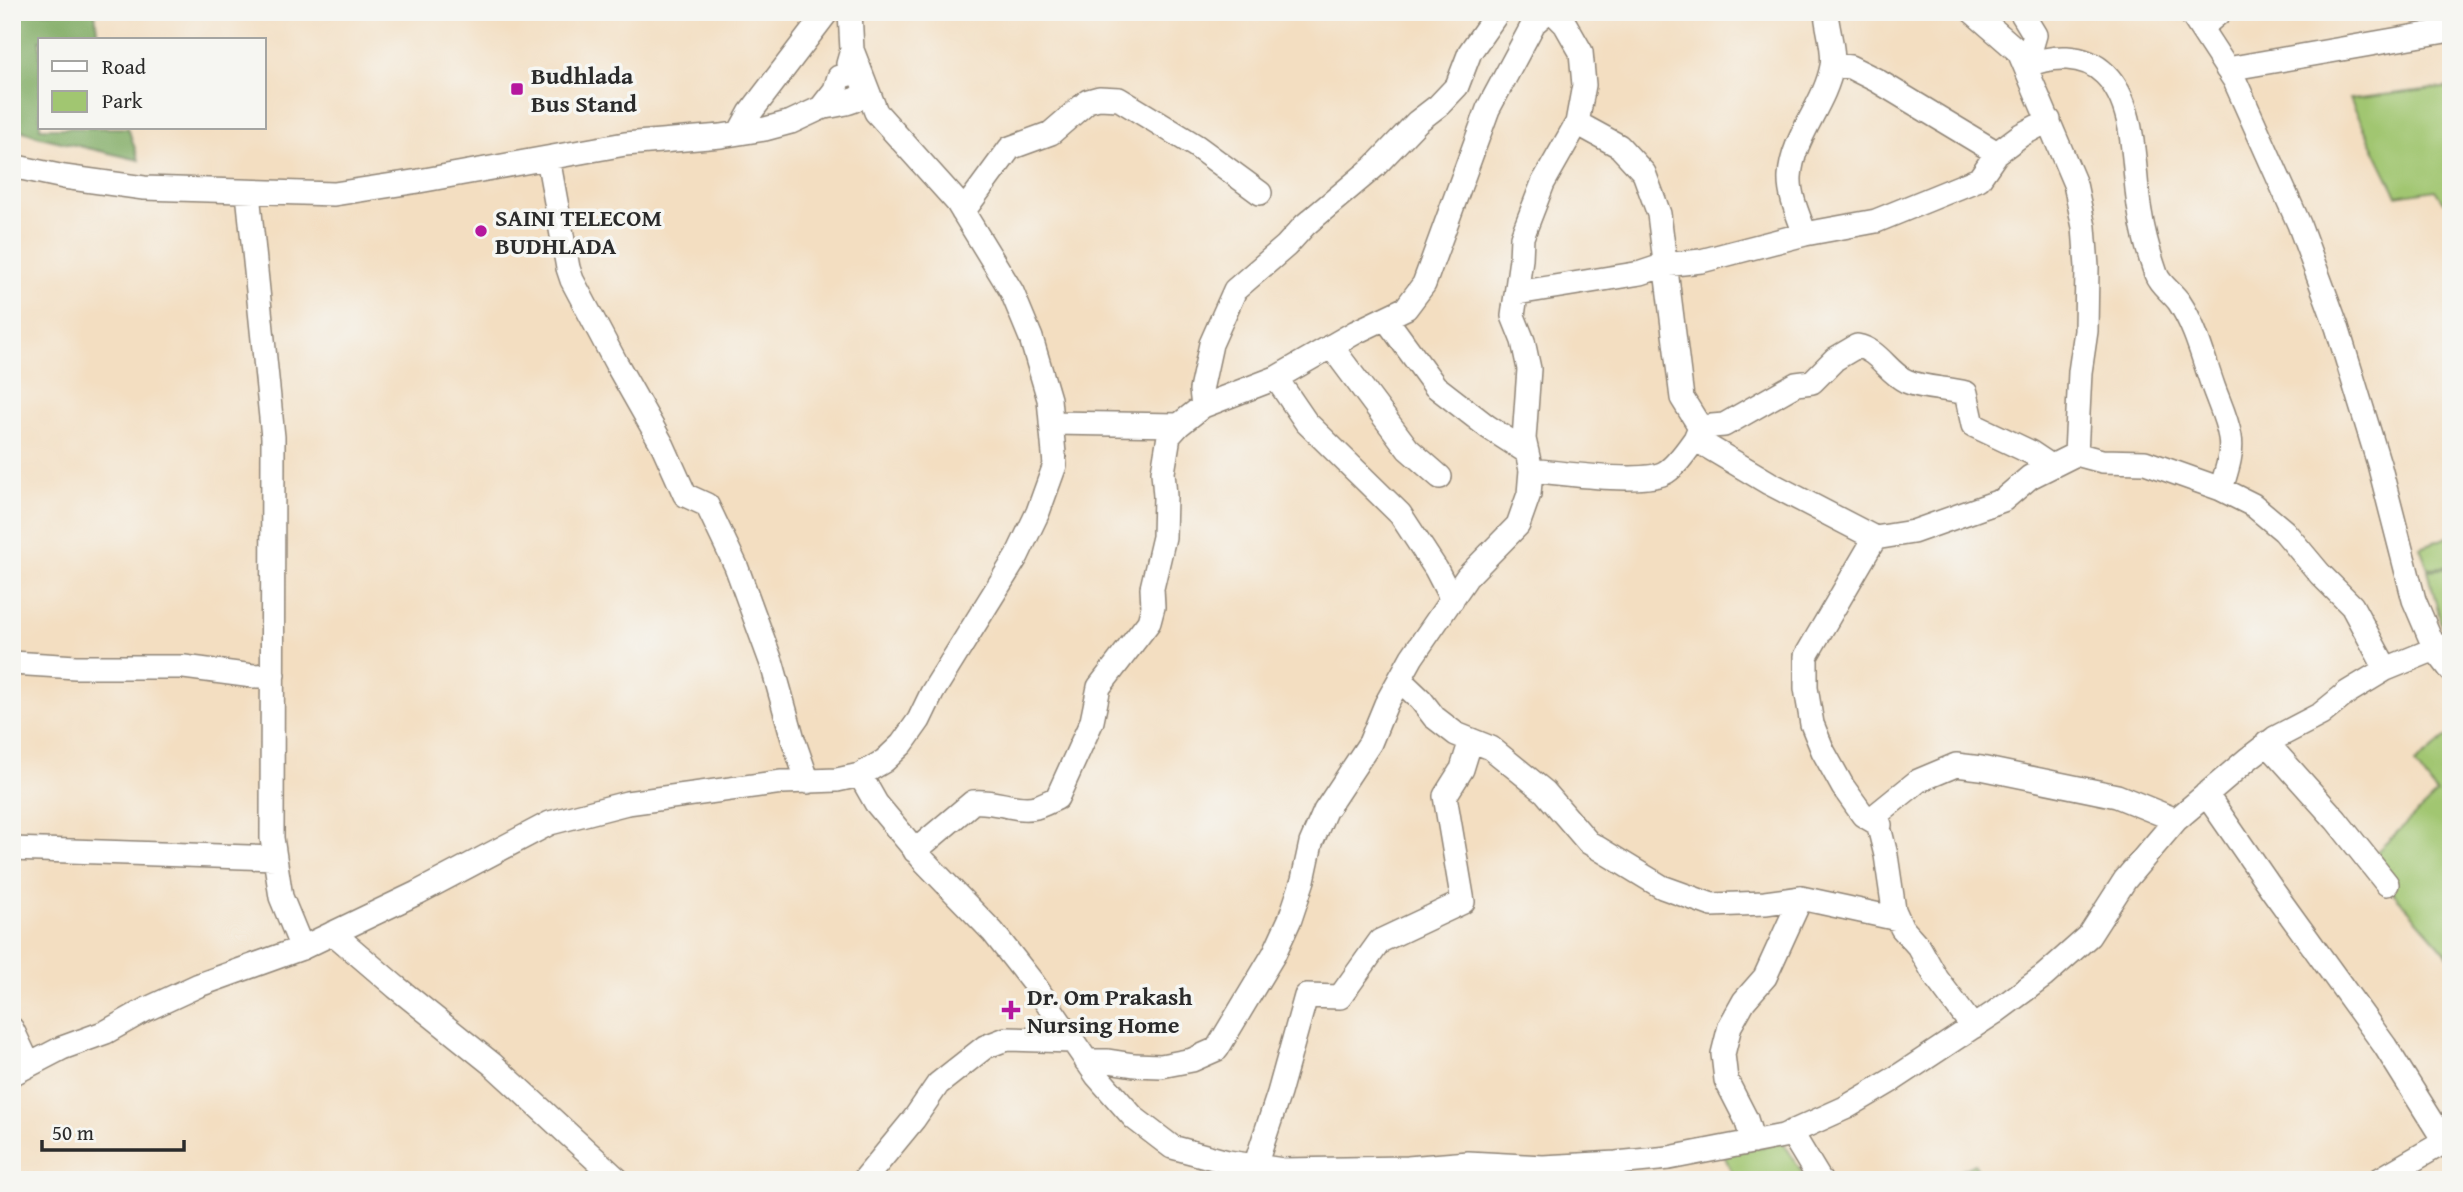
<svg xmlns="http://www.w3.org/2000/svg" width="2463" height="1192" font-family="'Gentium Book Plus',serif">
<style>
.green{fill:#a1c671;stroke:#66784e;stroke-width:2}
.forest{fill:#80ab63;stroke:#566b47;stroke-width:2}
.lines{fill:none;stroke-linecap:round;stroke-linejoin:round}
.minor-casing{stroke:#8f8476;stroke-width:26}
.minor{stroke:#fff;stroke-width:23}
.poi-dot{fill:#b5179e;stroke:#f6f6f2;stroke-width:2.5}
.labels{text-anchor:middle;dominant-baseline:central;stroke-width:7;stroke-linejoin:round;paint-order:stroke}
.poi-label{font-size:24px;font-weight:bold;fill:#2b2b2b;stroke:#f6f6f2;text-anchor:start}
</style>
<rect width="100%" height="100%" fill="#f6f6f2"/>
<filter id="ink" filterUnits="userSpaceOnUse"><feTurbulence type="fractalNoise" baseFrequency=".0143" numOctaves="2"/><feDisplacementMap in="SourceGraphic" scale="14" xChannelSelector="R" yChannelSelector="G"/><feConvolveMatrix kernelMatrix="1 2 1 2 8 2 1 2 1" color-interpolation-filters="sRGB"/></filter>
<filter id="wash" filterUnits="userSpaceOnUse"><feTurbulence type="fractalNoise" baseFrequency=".00686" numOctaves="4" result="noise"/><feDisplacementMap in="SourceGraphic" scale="28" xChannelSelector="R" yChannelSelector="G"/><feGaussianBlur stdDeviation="1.57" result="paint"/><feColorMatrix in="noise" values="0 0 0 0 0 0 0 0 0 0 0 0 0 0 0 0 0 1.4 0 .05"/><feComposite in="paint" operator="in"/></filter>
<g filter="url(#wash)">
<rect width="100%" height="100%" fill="#f3dec1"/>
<path class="green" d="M2451 87V199L2443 202 2435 190 2397 196 2350 99Z
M2451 536V566L2428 568 2420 547Z
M2451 568V641H2445L2428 570Z
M2451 733V958L2366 862 2437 794 2415 764Z
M1783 1142 1807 1180H1735L1724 1155Z
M1974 1164 1987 1180H1944Z"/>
<path class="forest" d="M21 12H95L98 40H40V128H128L139 160 40 137 12 127V22Z"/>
</g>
<g filter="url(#ink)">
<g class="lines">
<defs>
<path id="minor" d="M1973 12 2019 52 2075 184 2084 227 2087 267 2086 331 2080 372 2076 454
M2021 12 2035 35 2026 66
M2201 28 2220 12
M848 64 852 50 850 12
M1833 65 1850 67 1876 80 1997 153
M2026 66C2051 55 2084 53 2105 74 2138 107 2132 169 2140 212 2143 232 2149 254 2156 274 2160 285 2172 292 2179 302 2196 327 2203 358 2213 386 2219 403 2227 419 2230 437 2233 454 2226 472 2221 489
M2227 69 2451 30
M821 108C838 103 857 106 865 89L861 77 853 73 839 77 835 90 842 100
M1577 123 1619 146 1644 173 1659 214 1682 398 1700 427
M739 133 750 113 827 12
M548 158 568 268 572 280 616 363 663 446 685 495 707 505 736 566 772 664 793 739 808 782
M12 166 64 177 144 188 334 194 419 181 625 144 721 136 765 129 791 122 821 108 835 90
M248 193 273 437 272 838 281 897 302 948
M963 212 1010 148 1051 133 1088 101 1099 98 1119 99 1196 146 1260 193
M1805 234 1876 221 1979 179 1997 153 2021 135 2049 120
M1517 293 1641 273 1665 265 1701 261 1805 234C1799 217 1789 196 1790 177 1792 137 1825 105 1832 66 1835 50 1827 29 1826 12
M1386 319 1435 386 1488 427 1527 452
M1331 346 1408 449 1440 477
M1276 378 1306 422 1400 514 1436 569 1452 600
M1203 406 1201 390 1211 344 1235 290 1286 246 1305 225 1375 166 1417 122 1439 105 1457 86 1470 52 1498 12
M1051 423 1179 425
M1695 439 1700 427 1724 425 1796 384 1812 382 1835 359 1857 346C1879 350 1887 372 1906 381 1924 389 1947 388 1966 393L1973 425 2030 452 2051 466
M1531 470C1559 473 1646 485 1666 472 1678 464 1687 450 1695 439L1769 483 1875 538
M2451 644 2435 649 2451 670
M12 663 76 667H184L253 676 273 675
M1400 680 1421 700 1434 717 1456 734 1491 748 1545 792 1588 842 1662 887 1712 905 1765 903 1801 898 1898 919
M2267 743 2336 820 2387 884
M860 775 876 803 925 862 993 932 1033 983 1097 1076 1134 1118 1172 1147 1228 1162 1283 1170 1408 1168 1468 1163 1543 1167 1616 1163 1669 1158 1783 1136 1845 1108 1894 1079 1994 1013 2044 976 2089 936 2125 880 2176 820 2249 758 2275 738 2321 714 2348 692 2386 669 2435 649 2414 600 2379 464 2337 327 2299 224 2235 81 2190 12
M2206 794 2273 891 2385 1046 2445 1142
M1880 825 1863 815 1843 787 1823 751 1812 724 1806 688V656L1875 538 1913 532 2003 500 2030 477 2076 454 2102 461 2145 462 2221 489 2253 505 2284 531 2320 574 2352 606 2386 669
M12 849 275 858
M915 851 973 802C994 799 1015 812 1036 807 1043 805 1050 801 1057 798L1092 721 1099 687 1149 622 1153 607 1152 588 1164 537 1165 496 1163 472 1169 436 1179 425 1203 406 1276 378 1356 332 1406 308 1424 284 1488 109 1534 23 1547 12
M333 933 396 987 492 1064 618 1180
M1973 1027 1937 979 1919 947 1902 928 1894 910 1886 855 1876 815 1918 781 1956 765 1981 768 2117 796 2176 820
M12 1029 29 1065
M1086 1061H1108L1134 1065 1161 1066 1192 1060 1217 1049 1274 954 1290 919 1303 880 1311 843 1325 811 1370 743 1386 704 1412 657 1467 577 1518 525 1529 494 1531 470 1524 439 1529 369 1523 341 1513 316 1521 259 1522 237 1543 183 1577 123 1584 85 1581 52 1565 24 1553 12
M12 1074 62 1048 106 1032 145 1010 199 985 302 948 417 893 550 823 627 803 782 782 837 780 860 775 884 761 902 744 919 720 932 693 1017 556 1038 512 1055 465 1049 399 1031 338 1012 292 957 202 876 112 852 50
M1791 1132 1820 1180
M1753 1142 1746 1119 1726 1080 1723 1054 1730 1026 1744 1001 1765 977 1801 898
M1255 1166 1279 1093 1306 996 1340 997 1380 941 1463 902 1445 796 1462 769 1471 740
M864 1180 914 1119 938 1084 985 1047 1006 1039 1071 1041
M2379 1180 2451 1138"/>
</defs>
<use href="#minor" class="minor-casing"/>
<use href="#minor" class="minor"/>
</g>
</g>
<g class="poi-dot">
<rect x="510" y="82" width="14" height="14" rx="3.5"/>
<circle cx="481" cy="231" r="7"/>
<path d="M1007.5 999.5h7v7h7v7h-7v7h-7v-7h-7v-7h7z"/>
</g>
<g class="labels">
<g class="poi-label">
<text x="531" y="75">Budhlada<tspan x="531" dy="28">Bus Stand</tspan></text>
<text x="495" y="217">SAINI TELECOM<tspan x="495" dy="28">BUDHLADA</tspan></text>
<text x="1027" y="996">Dr. Om Prakash<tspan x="1027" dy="28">Nursing Home</tspan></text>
</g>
</g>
<rect width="2463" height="1192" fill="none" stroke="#f6f6f2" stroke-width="42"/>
<rect x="38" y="38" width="228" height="91" fill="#f6f6f2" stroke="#a5a5a2" stroke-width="2"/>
<rect x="52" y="61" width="35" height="10" fill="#ffffff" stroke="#a5a5a2" stroke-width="2"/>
<text x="102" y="74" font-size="21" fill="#2b2b2b">Road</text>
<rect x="52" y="91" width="35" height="21" fill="#a1c671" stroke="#a5a5a2" stroke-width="2"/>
<text x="102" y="108" font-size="21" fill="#2b2b2b">Park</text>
<path d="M42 1140v10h142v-10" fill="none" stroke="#2b2b2b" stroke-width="3.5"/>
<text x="52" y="1140" font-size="21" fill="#2b2b2b" stroke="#f6f6f2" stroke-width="5" paint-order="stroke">50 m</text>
</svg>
